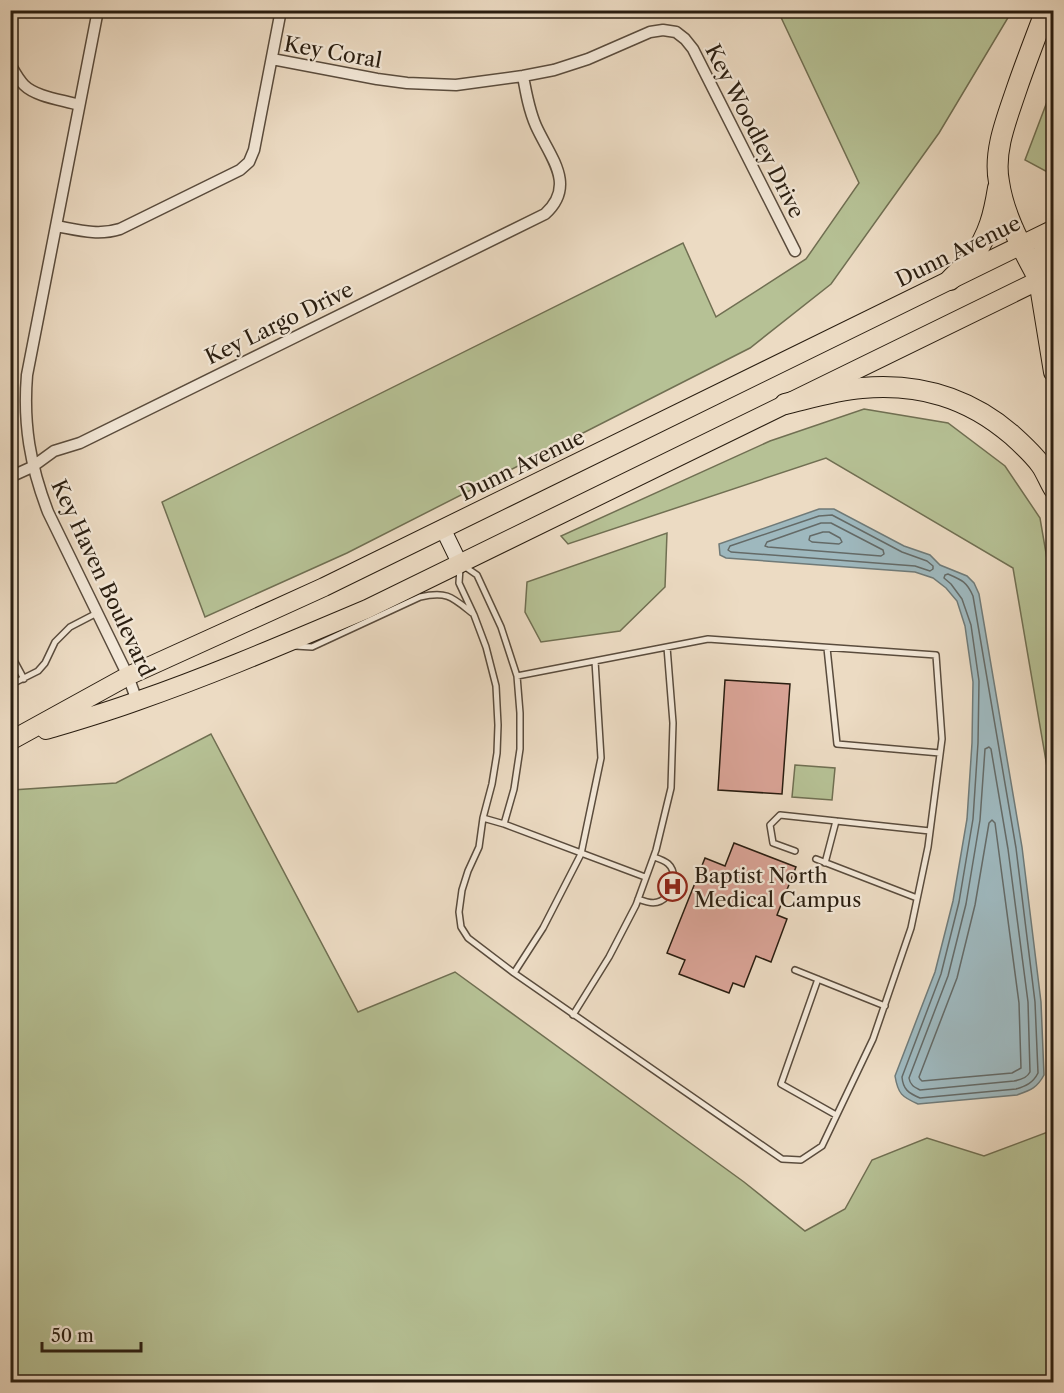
<svg xmlns="http://www.w3.org/2000/svg" width="1064" height="1393" font-family="'Libre Caslon Text',serif">
<style>
.green{fill:#b6c195;stroke:#706f52;stroke-width:1.5}
.water{fill:#9eb8be;stroke:#6f7a78;stroke-width:1.5}
.lines{fill:none;stroke-linecap:round;stroke-linejoin:round}
.shore{stroke:#646a67;stroke-width:1.5}
.building{fill:#d9a396;stroke:#291d10;stroke-width:1.5}
.lane-casing{stroke:#5a4c3d;stroke-width:8}
.street-casing{stroke:#5a4c3d;stroke-width:13}
.secondary-casing{stroke:#291d10;stroke-width:17}
.primary-casing{stroke:#291d10;stroke-width:20}
.highway-casing{stroke:#291d10;stroke-width:22}
.lane{stroke:#f3e8d8;stroke-width:5}
.street{stroke:#f3e8d8;stroke-width:10}
.secondary{stroke:#f3e8d8;stroke-width:15}
.primary{stroke:#ecdbc3;stroke-width:18}
.highway{stroke:#ecdbc3;stroke-width:20}
.labels{text-anchor:middle;dominant-baseline:central;stroke-width:4.5;stroke-linejoin:round;paint-order:stroke}
.street-label{font-size:21px;fill:#291d10;stroke:#f3e8d8}
.poi-label{font-size:21px;fill:#291d10;stroke:#f3e8d8;text-anchor:start}
</style>
<rect width="100%" height="100%" fill="#ecdbc3"/>
<filter id="stains"><feTurbulence type="fractalNoise" baseFrequency=".00333" numOctaves="4"/><feColorMatrix values="0 0 0 0 .2 0 0 0 0 .09 0 0 0 0 .02 0 0 0 .5 -.17"/></filter>
<radialGradient id="worn" r=".72"><stop offset=".6" stop-color="#630" stop-opacity="0"/><stop offset="1" stop-color="#630" stop-opacity=".3"/></radialGradient>
<path class="green" d="M778 11H1012L939 133 831 284 750 348 347 553 205 617 162 502 683 243 716 317 806 259 859 183Z
M1053 86 1054 175H1053L1025 160Z
M864 409 948 423 1005 466 1040 518 1053 594V802L1013 568 826 458 568 544 561 536 770 441Z
M667 533 665 587 620 631 541 642 525 612 527 582Z
M211 734 358 1012 455 972 744 1182 805 1231 845 1209 872 1160 927 1138 984 1156 1053 1130V1382H11V792L12 790 116 783Z
M795 765 835 768 832 800 792 797Z"/>
<path class="water" d="M819 509H834L904 546 930 555 940 565 967 576 974 583 979 594 1022 847 1041 1002 1044 1075C1037 1088 1031 1090 1017 1095L918 1104C902 1097 898 1094 895 1076L935 972 953 901 967 819 972 743 973 682 965 626 957 601 946 588 933 578 915 572 726 558 720 555 719 544Z"/>
<g class="lines">
<path class="shore" d="M832 515 902 552 927 561 933 566V569L930 571 915 566 731 552 728 550 730 546 819 516Z
M821 523H831L883 550 884 554 881 556 768 547 765 546 767 542Z
M823 532H829L840 538 842 542 839 544 812 542 809 540 810 536Z
M948 574C962 580 967 582 973 596L1016 848 1035 1002 1038 1073C1033 1083 1026 1086 1016 1089L920 1098C908 1093 903 1089 902 1077L941 974 959 902 973 819 978 743 979 681 971 625 962 599 951 584 944 578 945 575Z
M989 747 991 749 1008 849 1028 1002 1030 1072C1027 1078 1020 1080 1014 1081L920 1090C914 1087 910 1085 909 1078L948 976 966 904 980 820 985 749Z
M992 820 995 823 1019 1003 1021 1068 1012 1073 922 1081 920 1079 919 1077 957 978 975 905 989 823Z"/>
</g>
<path class="building" d="M725 680 790 684 782 794 718 790Z
M734 843 796 867 777 915 787 919 771 962 756 956 744 987 733 983 729 993 679 974 685 960 667 953 705 858 725 866Z"/>
<g class="lines">
<defs>
<path id="lane" d="M464 566 477 575 501 627 517 676 520 713V749L514 789 504 824
M460 568 459 583 474 615 486 647 496 686 498 725 497 753 492 784 483 818 479 847 468 871 462 890 459 912 461 927 468 938 514 973 782 1159 801 1160 822 1146 873 1039 911 928 928 847 942 739 936 655 708 639 517 676
M295 646 312 647 420 597C447 591 452 597 472 613
M827 648 837 744 940 753
M10 653 24 679
M10 685 38 671 45 663 55 642 70 627 97 613
M483 818 504 824 645 877
M795 851 773 843 770 825 780 815 930 831
M654 857C666 861 673 864 674 878
M816 859 917 898
M825 863 836 821
M638 899C649 903 658 906 667 896
M795 970 885 1006
M514 973 543 928 581 854 601 758 595 661
M818 979 781 1084 836 1115
M573 1015 609 957 636 905 656 850 671 788 673 723 667 647"/>
<path id="street" d="M98 10 27 375C23 424 30 465 48 512L128 676 137 701
M272 59 377 79 407 83 456 85 523 76 554 70 588 59 650 32 663 30 676 32 685 39 693 49 795 251
M10 64C14 71 18 79 24 85 36 97 63 100 79 105
M56 226C78 230 98 236 120 229L240 170 249 162 254 150 281 10
M10 477 32 467 54 451 80 443 545 214C577 185 550 157 536 126 529 110 526 93 523 76"/>
<path id="secondary" d="M443 529 460 564"/>
<path id="primary" d="M46 730C76 721 107 712 137 701 215 674 291 641 367 609L1054 273
M10 741 128 676 324 587 1054 229"/>
<path id="highway" d="M1054 238 1043 253 1039 280 1054 372
M950 280C958 272 967 264 973 256 989 235 994 213 998 188
M1039 280C1023 249 1004 217 999 182 993 151 1007 118 1017 88 1026 62 1036 36 1046 10
M785 404C810 398 836 390 862 388 919 383 968 397 1012 435 1022 444 1033 454 1041 465 1046 472 1049 481 1054 489"/>
</defs>
<use href="#lane" class="lane-casing"/>
<use href="#street" class="street-casing"/>
<use href="#secondary" class="secondary-casing"/>
<use href="#primary" class="primary-casing"/>
<use href="#highway" class="highway-casing"/>
<use href="#lane" class="lane"/>
<use href="#street" class="street"/>
<use href="#secondary" class="secondary"/>
<use href="#primary" class="primary"/>
<use href="#highway" class="highway"/>
</g>
<defs>
<symbol id="hospital-ring" viewBox="-11 -11 22 22"><circle r="9.5" fill="#f3e8d8" stroke="#8f2418" stroke-width="1.5"/><path d="M-5-5h3v3.5h4V-5h3V5h-3V1.5h-4V5h-3Z" fill="#8f2418"/></symbol>
</defs>
<g fill-rule="evenodd">
<use href="#hospital-ring" x="656" y="870" width="33" height="33"/>
</g>
<g class="labels">
<g class="street-label">
<text transform="translate(333 52) rotate(10)">Key Coral</text>
<text transform="translate(755 131) rotate(63)">Key Woodley Drive</text>
<text transform="translate(958 251) rotate(-26)">Dunn Avenue</text>
<text transform="translate(279 323) rotate(-26)">Key Largo Drive</text>
<text transform="translate(522 465) rotate(-26)">Dunn Avenue</text>
<text transform="translate(103 578) rotate(65)">Key Haven Boulevard</text>
</g>
<g class="poi-label">
<text x="694" y="875">Baptist North<tspan x="694" dy="24">Medical Campus</tspan></text>
</g>
</g>
<rect width="1064" height="1393" fill="none" stroke="#ecdbc3" stroke-width="36"/>
<rect x="12" y="12" width="1040" height="1369" fill="none" stroke="#291d10" stroke-width="3"/>
<rect x="18" y="18" width="1028" height="1357" fill="none" stroke="#291d10" stroke-width="1.5"/>
<path d="M42 1342v9h99v-9" fill="none" stroke="#291d10" stroke-width="3"/>
<text x="51" y="1342" font-size="18" fill="#291d10" stroke="#f3e8d8" stroke-width="4.5" paint-order="stroke">50 m</text>
<rect width="100%" height="100%" filter="url(#stains)"/>
<rect width="100%" height="100%" fill="url(#worn)"/>
</svg>
